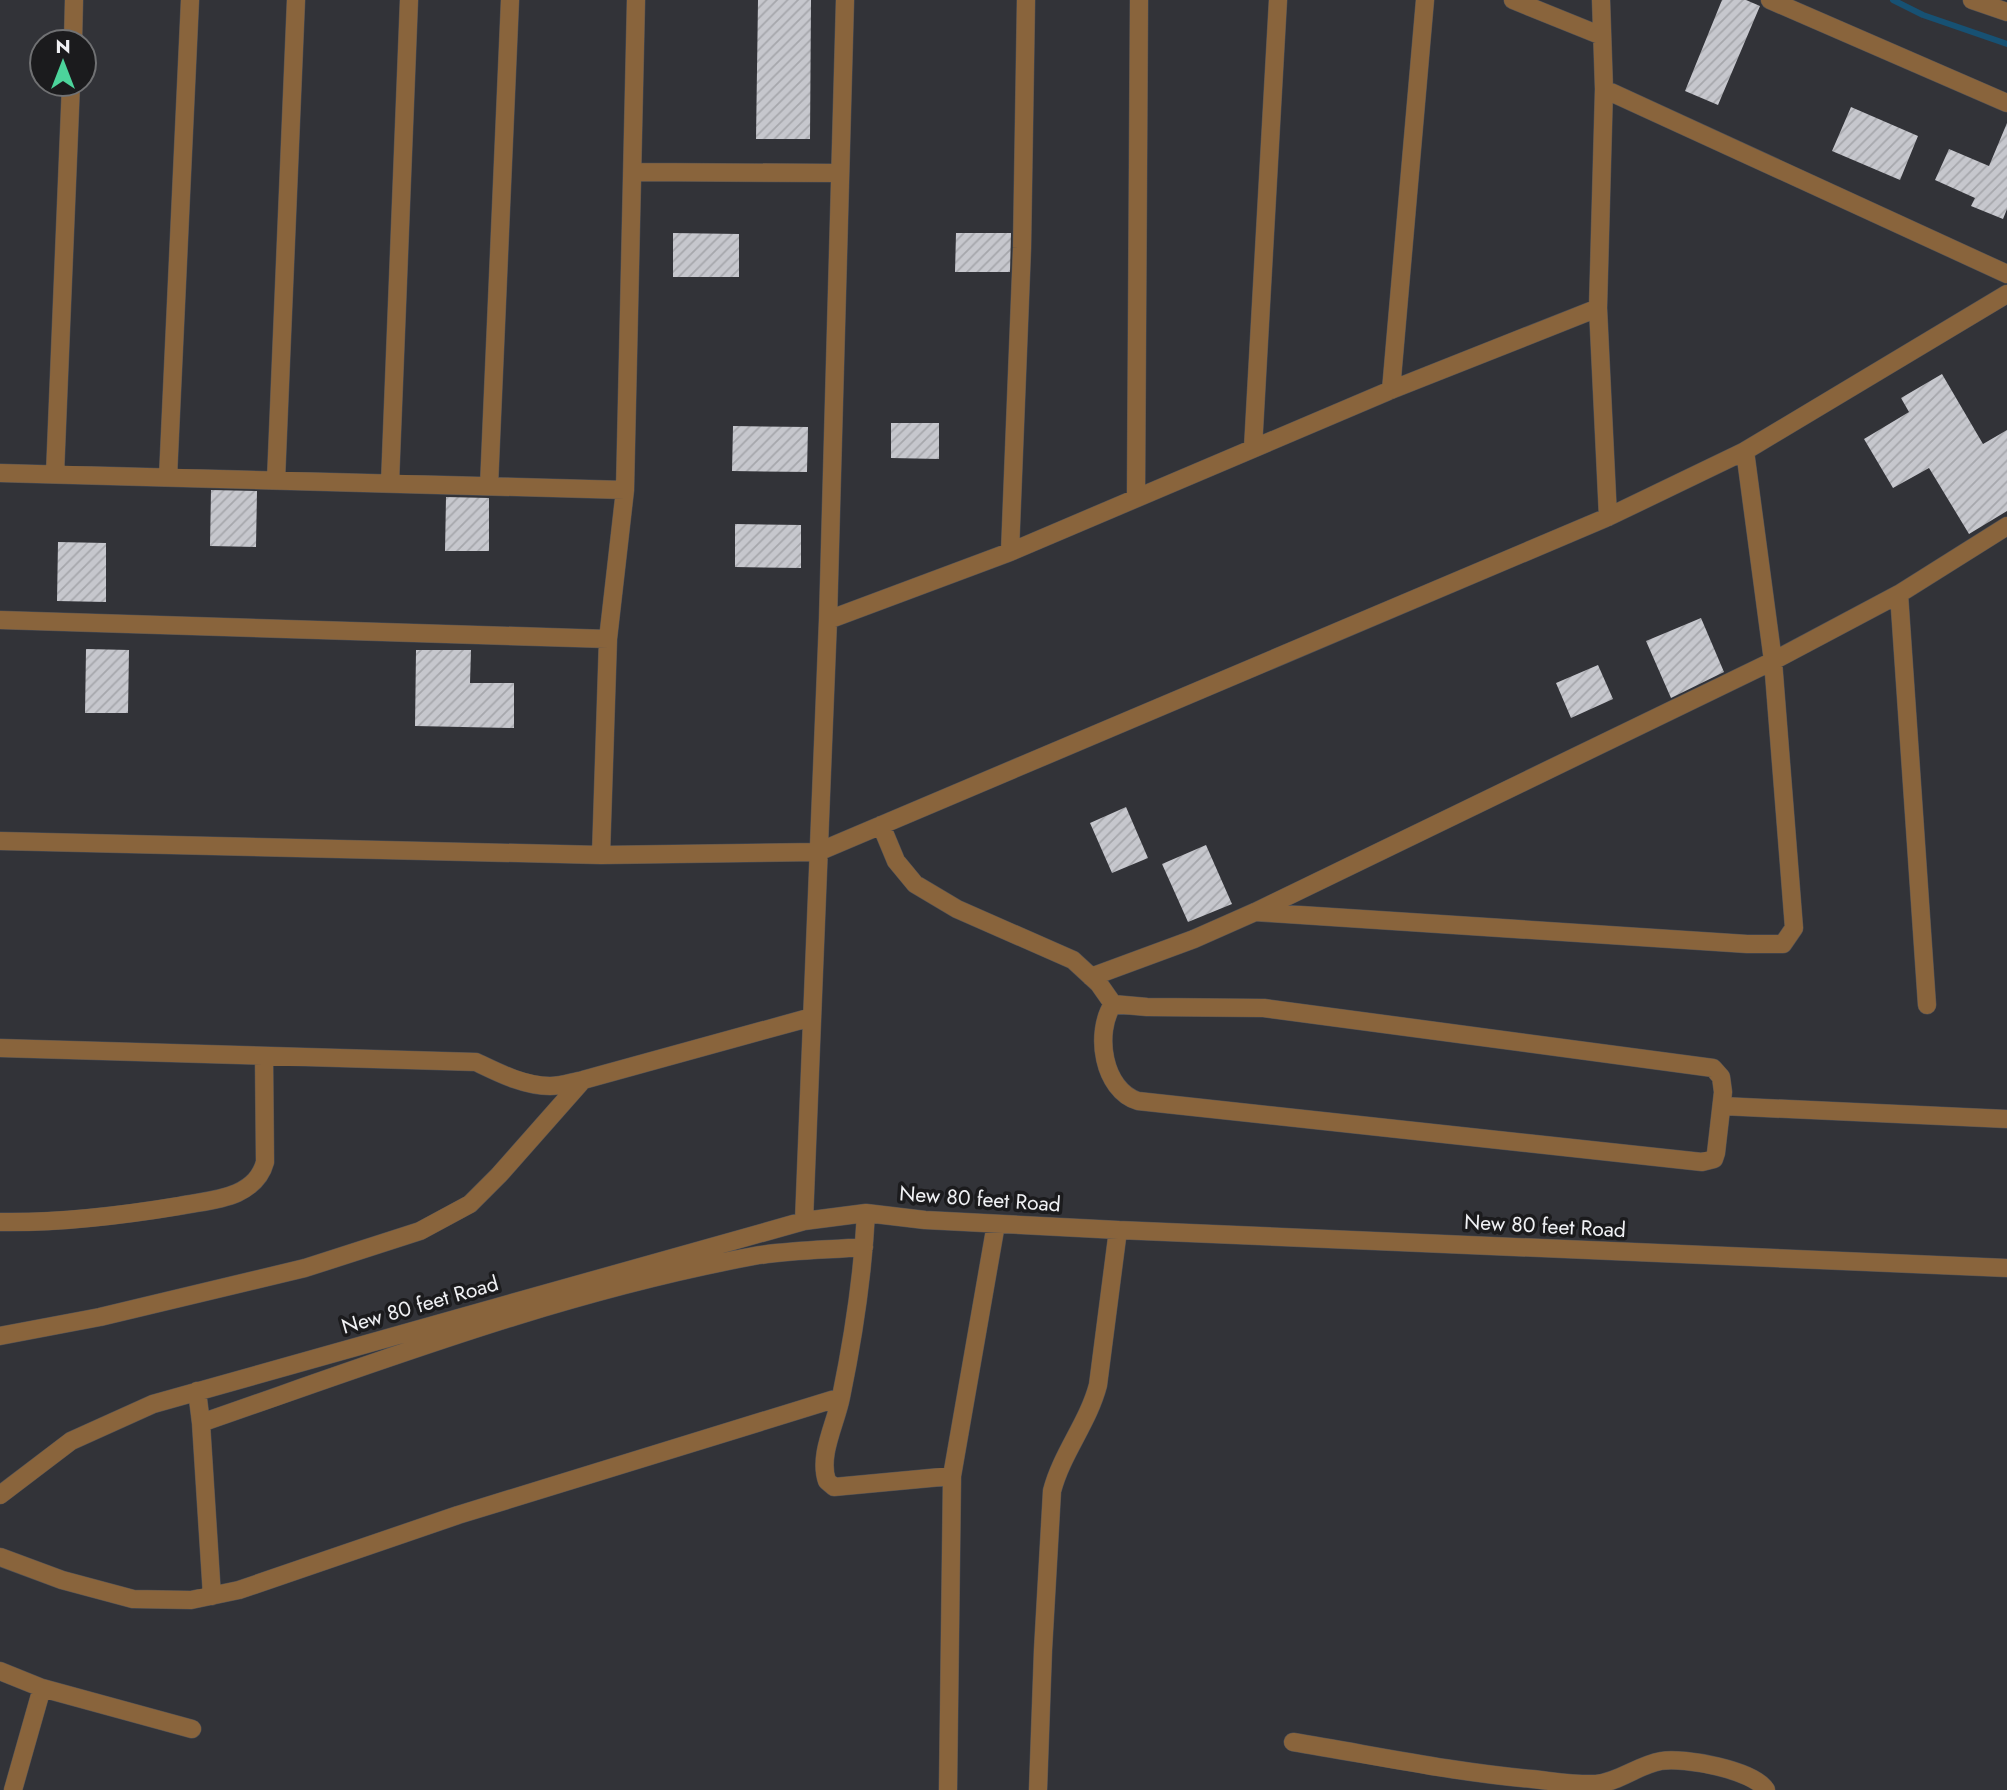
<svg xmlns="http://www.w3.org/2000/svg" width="2007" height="1790" font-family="Jost,sans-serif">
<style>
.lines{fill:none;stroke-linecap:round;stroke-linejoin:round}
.stream{stroke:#175173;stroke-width:6}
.building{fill:url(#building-hatch)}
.minor-casing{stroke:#505156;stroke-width:19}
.minor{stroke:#89643c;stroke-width:18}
.labels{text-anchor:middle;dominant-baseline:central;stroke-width:7;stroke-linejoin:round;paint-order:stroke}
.street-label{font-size:21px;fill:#f0f1f4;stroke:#1b1b1d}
</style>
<defs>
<pattern id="building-hatch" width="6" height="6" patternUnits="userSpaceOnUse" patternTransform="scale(1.75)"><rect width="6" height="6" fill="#c6c7cd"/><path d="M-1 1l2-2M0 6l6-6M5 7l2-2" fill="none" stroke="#a6a7ac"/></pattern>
</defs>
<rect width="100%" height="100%" fill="#323338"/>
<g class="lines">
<path class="stream" d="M1893 0 1923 15 2007 44"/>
</g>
<path class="building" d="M758 0H811L810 139H756Z
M1722 0H1746L1760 6 1718 105 1685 91Z
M1851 107 1918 136 1900 180 1832 151Z
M2007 123V209L2003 219 1971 206 1975 198 1935 180 1949 149 1989 166Z
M673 233 739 234V277H673Z
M956 233H1011L1010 272H955Z
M1942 374 1983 444 2007 430V511L1969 534 1929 468 1893 488 1864 439 1909 412 1901 398Z
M891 423H939V459L891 458Z
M733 426 808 427 807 472 732 471Z
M211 490 257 491 256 547 210 546Z
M446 497 489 498V551H445Z
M735 524 801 525V568L735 567Z
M58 542 106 543V602L57 601Z
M1701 618 1724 672 1671 698 1646 641Z
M86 649 129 650 128 713H85Z
M416 650H471L470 683H514V728L415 726Z
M1598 665 1613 699 1571 718 1556 683Z
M1126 807 1148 858 1112 873 1090 823Z
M1206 845 1232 904 1188 922 1162 864Z"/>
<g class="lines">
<defs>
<path id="minor" d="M1513 0 1602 36
M1601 0 1604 89 1598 308 1608 517
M1770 0 2007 103
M1972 0 2007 12
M73 42 74 0
M1604 89 2007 274
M632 172 840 173
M1391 390 1425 0
M1253 448 1278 0
M0 473 625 490
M55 474 71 84
M168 477 190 0
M276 480 296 0
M390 483 409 0
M489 486 510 0
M1136 497 1139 0
M1010 552 1022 248 1026 0
M1899 594 1927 1005
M0 620 608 639
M828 620 1010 552 1391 390 1598 308
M881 825 896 861 915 884 957 909 1073 960 1099 984 1113 1004 1147 1007 1264 1008 1713 1068 1721 1077 1723 1092 1716 1153 1714 1159 1702 1162 1138 1101C1103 1090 1094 1033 1113 1004
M0 841 601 855 818 852 1608 517 1745 451 2007 294
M601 855 608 639 625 490 636 0
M1255 912 1747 944H1783L1794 928 1773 661 1745 451
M1091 977 1194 939 1255 912 1773 661 1899 594 2007 526
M0 1048 476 1062C499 1073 524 1086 550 1086 561 1086 572 1082 583 1080L812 1017
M1722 1106 2007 1119
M866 1213C863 1272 853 1339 841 1397 836 1423 818 1455 827 1481L834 1487 952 1476
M804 1221 828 620 845 0
M0 1222C60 1223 119 1216 179 1206 198 1202 219 1201 237 1193 252 1186 261 1177 265 1162L264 1056
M0 1336 100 1317 305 1268 420 1231 470 1204 499 1175 583 1080
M197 1391 201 1423 212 1596
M201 1423C383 1360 564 1291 754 1256 790 1250 828 1250 864 1247
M0 1495 71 1441 153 1404 804 1221 866 1213 925 1220 1118 1230 2007 1268
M0 1557 62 1580 133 1599 191 1600 239 1590 458 1515 841 1397
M0 1671 42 1688 192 1729
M1293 1742C1373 1755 1452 1772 1532 1779 1552 1781 1575 1785 1596 1784 1619 1782 1638 1765 1661 1761 1684 1757 1754 1770 1766 1790
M13 1790 42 1688
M948 1790 952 1476 996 1224
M1038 1790 1043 1650 1052 1491C1062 1453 1088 1423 1098 1385L1118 1230"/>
</defs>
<use href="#minor" class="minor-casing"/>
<use href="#minor" class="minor"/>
</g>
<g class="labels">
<g class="street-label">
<text transform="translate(980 1199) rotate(4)">New 80 feet Road</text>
<text transform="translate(1545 1226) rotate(3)">New 80 feet Road</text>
<text transform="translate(420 1305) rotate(-16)">New 80 feet Road</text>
</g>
</g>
<g transform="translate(63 63)"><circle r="33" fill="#1b1b1d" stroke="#707173" stroke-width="2"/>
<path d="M0-5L12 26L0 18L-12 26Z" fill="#4cd49b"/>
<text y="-10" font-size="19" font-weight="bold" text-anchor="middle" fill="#f0f1f4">N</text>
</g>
</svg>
